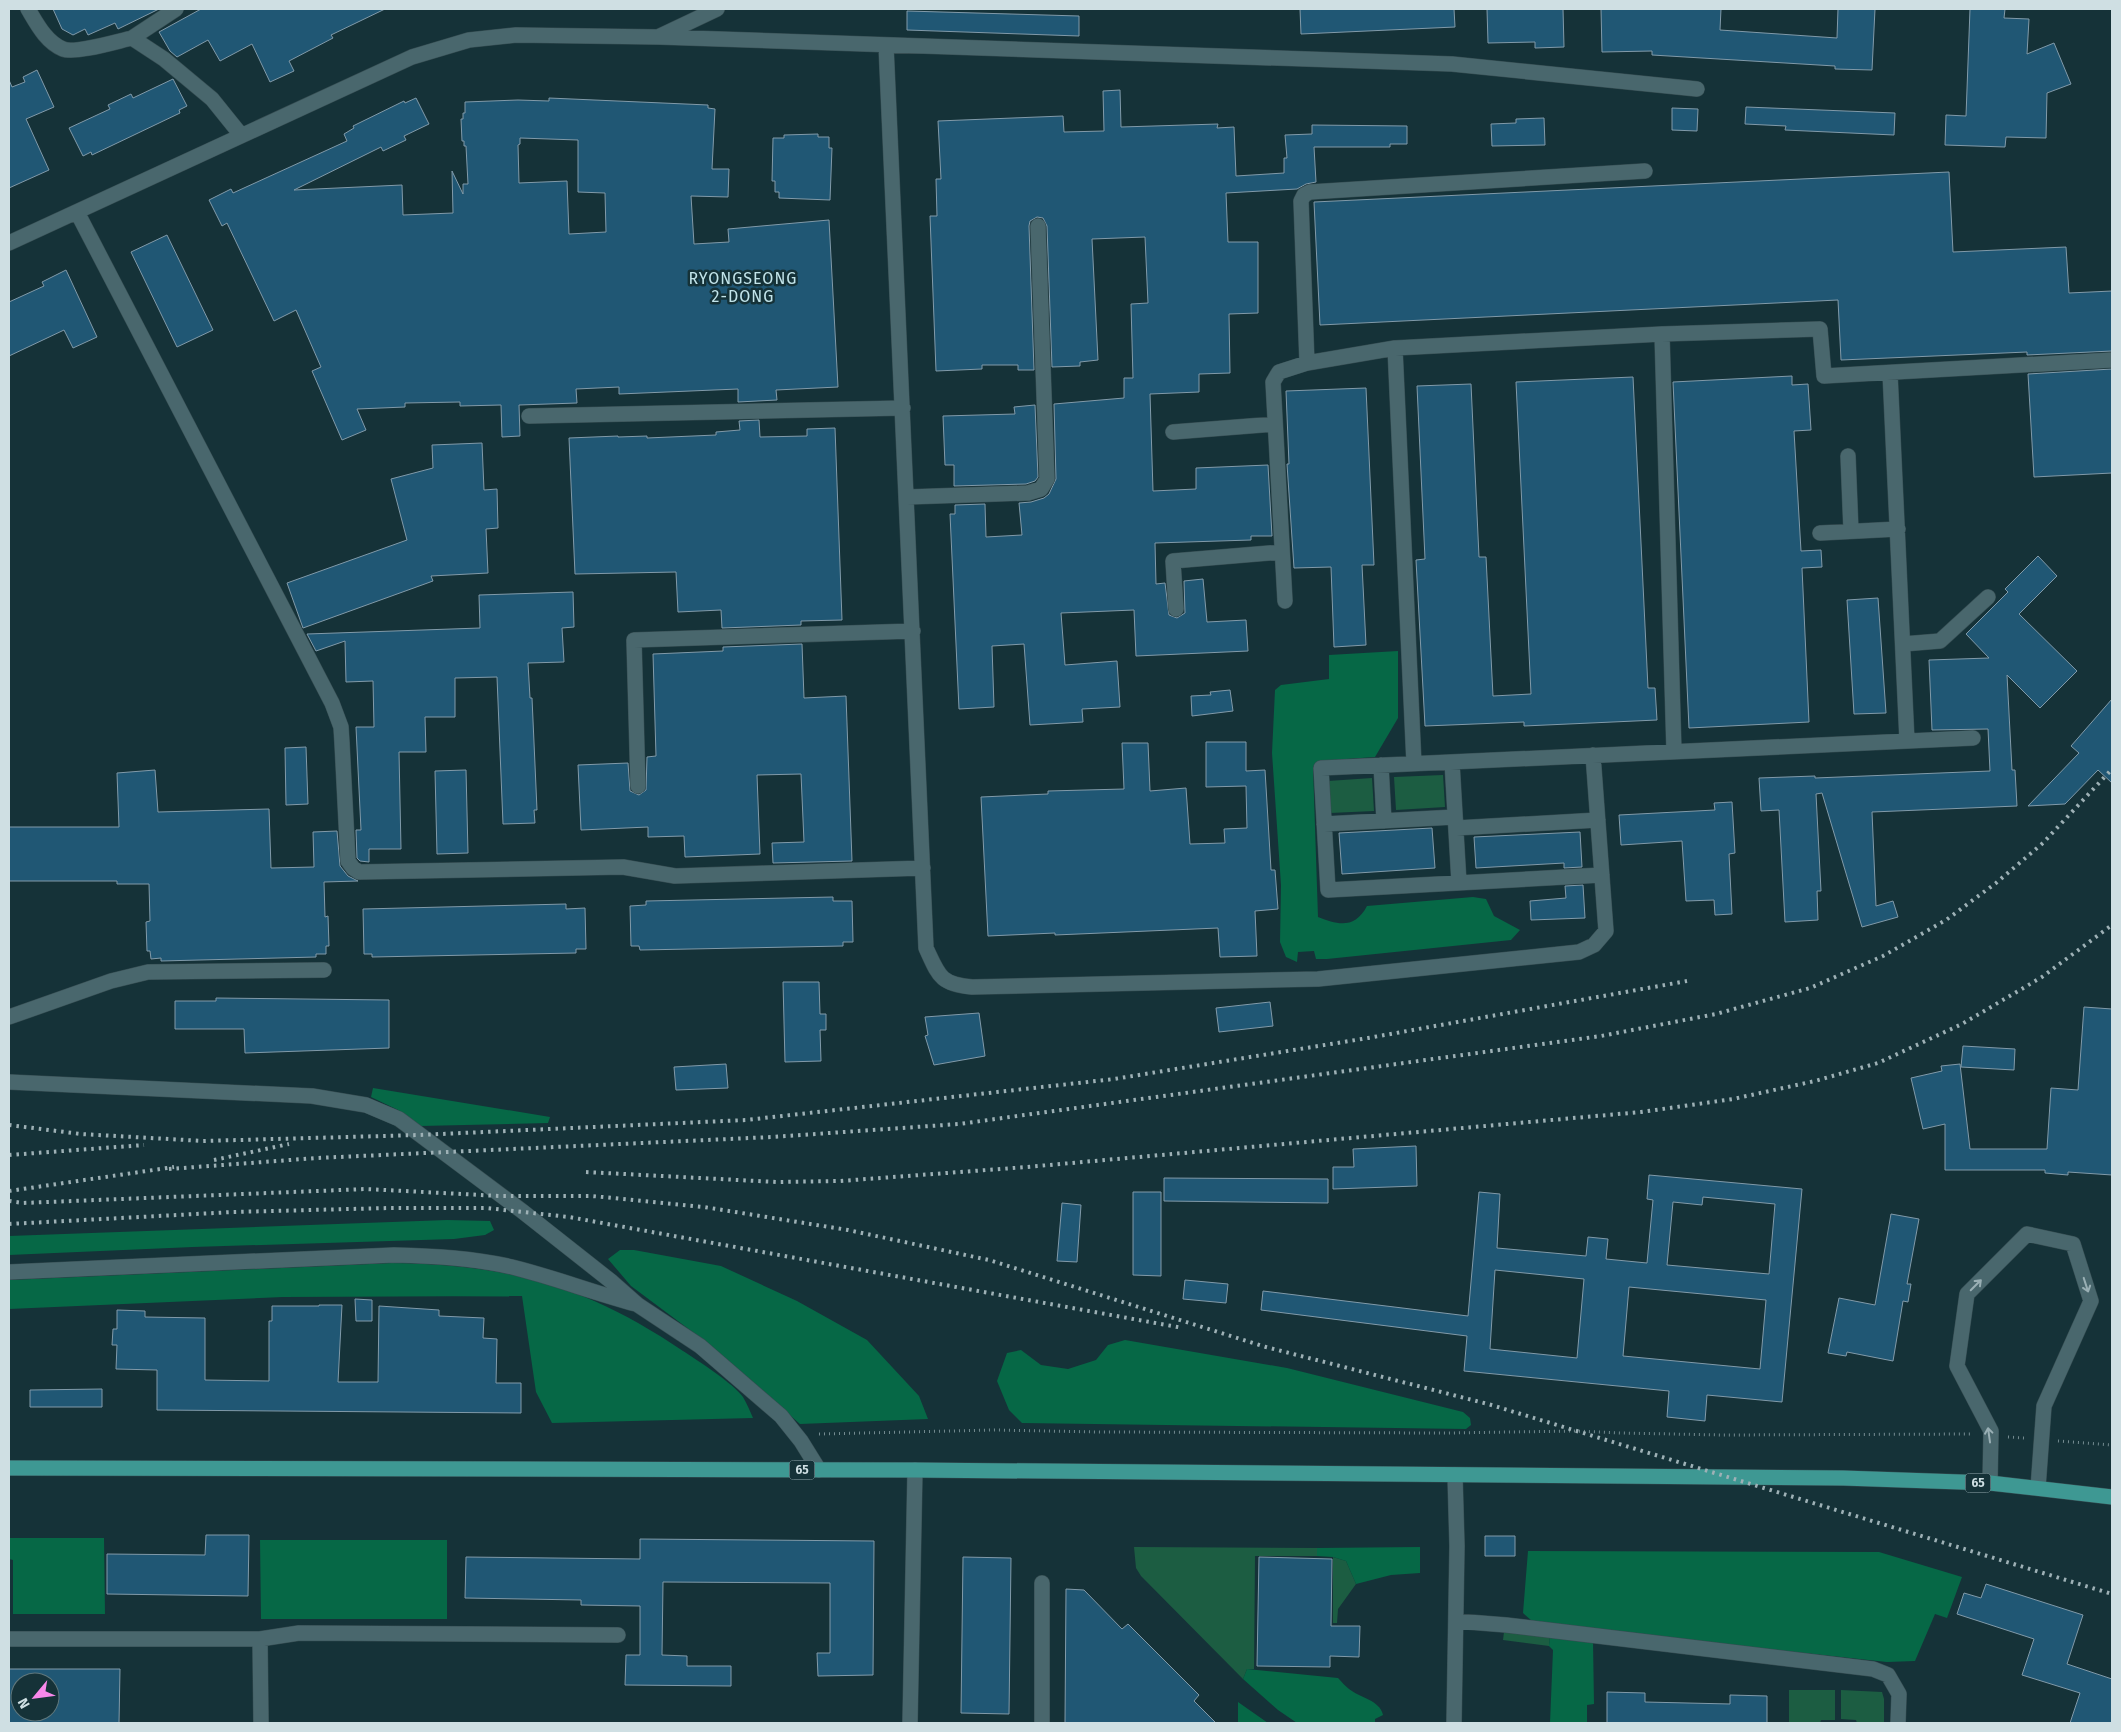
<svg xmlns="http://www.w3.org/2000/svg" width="2121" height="1732" font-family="'Fira Sans',sans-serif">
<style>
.green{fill:#1c5d42}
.forest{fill:#066846}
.building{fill:#205774;stroke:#819aa9;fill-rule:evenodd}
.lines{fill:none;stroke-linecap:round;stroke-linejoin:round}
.minor-casing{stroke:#364d52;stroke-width:16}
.major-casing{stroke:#364d52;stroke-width:16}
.path{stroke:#748b90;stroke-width:3;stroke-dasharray:1 4;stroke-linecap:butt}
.minor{stroke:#49676d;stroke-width:15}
.major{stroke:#3e9893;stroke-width:15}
.rail{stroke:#9eb1b6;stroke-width:4;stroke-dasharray:2.5 5;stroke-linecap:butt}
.oneway{stroke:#99afb4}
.labels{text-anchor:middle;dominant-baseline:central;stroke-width:5;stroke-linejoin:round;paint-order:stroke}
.shield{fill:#153238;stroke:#97abb0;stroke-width:1}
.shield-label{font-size:12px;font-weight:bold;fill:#cfdfe3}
.quarter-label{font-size:16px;letter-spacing:1px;fill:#c2e4ea;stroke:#153238}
</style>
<rect width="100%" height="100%" fill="#153238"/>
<path class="green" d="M1443 775 1445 807 1396 810 1394 777Z
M1372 778 1374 811 1330 813 1328 781Z
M1134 1547 1317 1548V1556H1255L1254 1669H1247L1243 1679 1141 1576 1136 1568Z
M1333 1557 1346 1561 1356 1584 1338 1609 1337 1623H1333Z
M1504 1632 1550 1636 1549 1646 1503 1640Z
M1789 1690H1835V1720H1821L1820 1723H1789Z
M1841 1690 1882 1692 1884 1699V1723H1857L1856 1720 1841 1719Z"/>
<path class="forest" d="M1398 651V718L1375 757 1319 761 1313 767 1318 917C1338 925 1355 929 1367 906L1473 897 1486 899 1494 916 1520 930 1511 940 1327 959H1316L1314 951 1298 952 1297 962 1286 957 1280 942 1281 885 1272 753 1275 690 1281 685 1329 679V655Z
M373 1088 550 1117 548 1123 420 1126 398 1110 371 1097Z
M447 1220 490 1221 494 1230 485 1235 454 1239 193 1247 9 1255V1236Z
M620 1250H634L721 1266 797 1301 867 1340 919 1396 928 1419 800 1424 702 1339 631 1286 608 1259Z
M392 1263C508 1264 587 1286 683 1351 697 1360 734 1384 743 1397 747 1404 750 1411 753 1418L552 1423 536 1392 522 1296 283 1297 9 1309V1280Z
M1125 1340 1287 1368 1463 1412 1470 1418 1471 1425 1466 1429 1022 1423 1009 1410 997 1381 1007 1353 1021 1350 1041 1365 1068 1369 1096 1360 1108 1345Z
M9 1538H104L105 1614H13V1560L9 1559Z
M260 1540H447V1619H261Z
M1420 1547V1573L1391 1575 1356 1584 1346 1561 1333 1557 1317 1556V1548Z
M1528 1551 1879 1552 1962 1577 1947 1618 1935 1614 1915 1661 1887 1662 1629 1634 1532 1621 1523 1613Z
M1550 1636 1593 1641 1594 1704 1587 1705V1723H1550L1553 1650 1549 1646Z
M1247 1669 1338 1678C1342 1682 1345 1686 1349 1689 1360 1698 1380 1700 1383 1715L1375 1719V1723H1297L1278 1710 1243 1679Z
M1238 1702 1268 1723H1238Z"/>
<path class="building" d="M53 9H159L118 29 115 23 88 35 85 29 73 35 62 29Z
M201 9H385L331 35 333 38 289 61 294 71 270 82 252 44 220 61 208 40 177 57 170 51 159 32Z
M1300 9H1454L1455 27 1301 34Z
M1487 9H1563L1564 47 1535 48V42L1488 43Z
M1601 9H1721L1720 30 1837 38 1838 9H1875L1872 70 1835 69V66L1652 55V51L1602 52Z
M1970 9H2005L2004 18 2029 19 2027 54 2054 43 2071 84 2047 93 2046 138 2006 137 2005 147 1945 145 1946 115 1966 116Z
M907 11 1079 16V36L907 30Z
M37 70 54 107 26 119 49 170 9 188V80L12 87 25 82 23 77Z
M173 79 187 106 179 110 180 113 92 155 91 152 83 156 69 128 110 109 108 105 131 94 133 98Z
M1120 90 1121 127 1218 124 1217 128 1234 127 1236 176 1284 173V158H1287L1285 135 1312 134V125L1407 126V144H1390V147H1314L1316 182 1306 184 1297 189 1226 193 1228 242H1258V313L1229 314 1230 373 1199 374V392L1150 394 1153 491 1196 489V468L1268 465 1272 536H1251V540L1155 543 1156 584 1165 583 1169 615 1177 618 1185 613 1184 581 1203 579 1207 622 1246 620 1248 651 1136 656 1134 610 1061 613 1065 665 1117 661 1120 707 1082 709 1083 722 1030 725 1024 644 992 646 994 707 959 709 950 514H955V505L985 504 986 537 1022 535 1019 503 1031 502 1044 498 1049 494 1056 479 1054 404 1124 398V378H1133L1131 304 1148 303 1145 237 1092 239 1098 360 1080 362V366L1052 367 1047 226 1043 218 1037 217 1030 221 1029 226 1034 370H1018V365H982V369L936 371 930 216H937L936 179H941L938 121 1063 116 1064 132 1104 131 1103 91Z
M416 98 429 124 404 136 406 140 383 151 381 147 294 190 402 185 403 215 453 213 452 171 463 194V184H468L466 146H464V141H462L461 119H463V113H465V102L518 100 549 101V98L708 105V108L715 109 712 169H729L728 197 691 196 694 244 729 242 728 229 829 220 838 387 776 390 777 400 738 402V389L619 394V387L576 389 577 403 519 405 520 436 502 437 501 405 460 406V402L405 403V407L357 409 366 430 342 440 312 371 321 367 296 310 274 321 227 223 222 226 209 200 231 189 233 193 347 141 344 134 354 128 353 126 404 101 405 103ZM520 138 578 140V192L605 193 606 232 569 234 567 181 519 183 518 145 520 144Z
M1746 107 1895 113 1894 135 1785 130 1786 126 1745 124Z
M1672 108 1698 109 1697 131 1672 130Z
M1544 118 1545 145 1492 146 1491 124 1516 123V119Z
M818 134V137H829V148H832L830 200 779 198V192H775V181H772L773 138H784V135Z
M1949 172 1953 252 2066 247 2069 293 2112 291V351L2027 355V352L1841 360 1838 300 1320 325 1314 202Z
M167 235 213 330 177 347 131 252Z
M66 270 97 337 73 348 64 330 9 356V302L44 286 42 282Z
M2112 369V473L2034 477 2028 374Z
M1792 376V385L1808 384 1811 430 1794 431 1801 551 1821 550 1822 567 1802 568 1809 722 1689 728 1673 382Z
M1633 377 1648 688H1655L1657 720 1524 726V722L1425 726 1416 560 1425 559 1417 386 1471 384 1479 557H1486L1493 696 1531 694 1516 382Z
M1366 388 1374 565H1362L1366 645 1334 647 1331 567 1294 568 1287 464H1289L1286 391Z
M1035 405 1038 477 1035 481 1026 484 954 486V465H945L943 416 1015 414 1014 407Z
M759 420 760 437 807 436V429L835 428 842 620 801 621V625L722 628 721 610 678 612 676 572 575 574 569 438 618 436V437L647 436V438L716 435V432L740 430 739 421Z
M482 443 484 490 497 489 498 528 486 529 488 573 431 576 433 581 303 628 287 583 407 540 391 479 433 468 432 445Z
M2038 556 2057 576 2019 614 2077 671 2040 708 2007 675 2012 770H2015L2017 806 1872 812 1876 906 1893 901 1898 917 1862 927 1822 793 1816 794 1821 891H1817L1818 920 1785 922 1779 810 1761 811 1759 778 1815 776V778L1990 771 1988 729 1932 730 1929 660 1989 658 1966 634 2008 592 2005 589Z
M573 592 574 627 562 628 564 662 528 663 530 698H532L535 765 537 810H534L535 823 503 824 497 677 455 678V717H425L426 752H399L401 849H369V862L360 861 357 858 356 830H361L356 727H374L373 681 346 682 345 641 316 651 307 634 480 628 479 595Z
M1878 598 1886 713 1854 714 1847 600Z
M802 644 804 698 846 696 852 861 773 863 772 843 804 842 801 774 757 775 760 854 685 857 684 836 648 837V827L581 830 578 765 628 763 630 791 639 795 646 790 647 757 656 756 653 654 723 651V647Z
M1230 690 1233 711 1192 716 1191 696 1211 695 1210 692Z
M2112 699V783L2098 770 2065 804 2028 806 2079 753 2071 746Z
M1206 742H1246V771L1265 770 1271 870H1275L1278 909 1255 911 1257 956 1220 957 1218 928 1055 935V933L988 936 981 797 1048 794V791L1124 789 1122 743H1148L1150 791 1186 788 1190 844 1225 843 1224 829 1247 828 1246 786 1206 787Z
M306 747 308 804 286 805 285 748Z
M155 770 158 812 269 809 271 868 314 867 313 832 337 831 340 866 348 876 358 881 324 882 325 917 328 916 329 946H326V954H316V957L161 961V958L151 959 150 951H147L146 922 150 921 149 884H117V881H9V827H119L117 773Z
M466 770 468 853 437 854 435 771Z
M1732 802 1735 853 1729 854 1732 914 1715 915 1714 900 1686 901 1682 841 1621 845 1619 815 1715 810 1714 803Z
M1432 828 1435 868 1342 874 1339 833Z
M1580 832 1582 867 1564 868V863L1476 868 1474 837Z
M1583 885 1585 918 1531 920 1530 901 1566 898 1565 886Z
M833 897V901H852L853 942H843V946L640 950 639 946H631L630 906 646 905V901Z
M566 904V909L585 908 586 949H576V953L372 957V954H364L363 909Z
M783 982H819L820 1014H826V1030H820L821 1061 785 1062Z
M216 998 389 1000V1048L245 1053 244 1029H175V1001H216Z
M1270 1002 1273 1026 1219 1032 1216 1008Z
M2084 1007 2112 1009V1175L2068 1172V1175L2045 1173V1170H1945V1124L1923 1129 1911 1078 1942 1071 1941 1066 1960 1064 1970 1149H2047L2051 1088 2078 1090Z
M979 1013 985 1056 934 1065 925 1036 928 1035 925 1017Z
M1963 1046 2015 1049 2014 1070 1961 1067Z
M726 1064 728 1088 676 1090 674 1067Z
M1416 1146 1417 1186 1333 1189V1167H1354L1353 1149Z
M1649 1175 1802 1189 1782 1402 1707 1395 1705 1421 1667 1417 1669 1391 1464 1371 1467 1336 1261 1310 1263 1291 1468 1316 1479 1192 1500 1194 1497 1248 1586 1256 1588 1237 1608 1239 1606 1259 1647 1263 1653 1200 1647 1199ZM1703 1197 1775 1204 1769 1274 1667 1265 1673 1202 1702 1205ZM1495 1270 1584 1279 1577 1358 1490 1349ZM1629 1287 1766 1300 1760 1369 1623 1356Z
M1164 1178 1328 1179V1203L1164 1201Z
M1133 1192H1161V1276L1133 1275Z
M1062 1203 1081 1205 1077 1262 1057 1261Z
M1891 1214 1919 1219 1907 1284H1911L1908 1302 1903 1301 1893 1361 1847 1352 1846 1356 1828 1353 1839 1298 1875 1305Z
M1185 1280 1228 1284 1226 1303 1183 1299Z
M355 1299 372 1300V1321H356Z
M319 1305H342L338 1382H378L379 1306 439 1310V1316L484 1318 483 1338 497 1339 496 1383H521V1413L157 1410V1370L116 1369 117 1345H112L113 1329H117V1310L145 1311V1317L205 1318V1380L269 1381V1321H272V1306H319Z
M102 1389V1407H30V1390Z
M206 1535H249L248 1596 107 1594V1554L205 1555Z
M1485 1536H1515V1556H1485Z
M640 1539 874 1541 873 1675 818 1676 817 1653H830V1583L663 1582 662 1655 687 1656V1666H731V1686L625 1685 626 1655H640V1606L581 1605V1600L465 1598 466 1557 640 1559Z
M963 1557 1011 1558 1009 1714 961 1713Z
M1259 1557 1332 1559 1331 1626H1360L1359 1657 1330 1656V1667L1257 1666Z
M1986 1584 2083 1615 2067 1664 2112 1679V1723H2070L2080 1693 2022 1675 2034 1639 1957 1614 1964 1593 1981 1598Z
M1066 1589 1084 1590 1122 1629 1128 1624 1199 1695 1194 1701 1216 1723H1065Z
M9 1669H120L119 1723H9ZM20 1682H50V1712H20Z
M1607 1692 1645 1693V1702L1730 1704V1695L1767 1696V1723H1607Z"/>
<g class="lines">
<defs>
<path id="minor" d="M28 9C37 24 46 42 63 49 75 54 118 41 132 38L164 59 212 99 241 135
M660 36 717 9
M132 38 176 9
M886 45 926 948C939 976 940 984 972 987L1318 979 1579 952 1594 945 1606 931 1593 755
M77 212 332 703 341 727 342 743 348 861 353 868 359 872 623 867 675 876 923 868
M9 243 412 57 469 40 516 35 659 37 1452 64 1697 89
M1662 334 1674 752
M1395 348 1414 764
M1307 363 1301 201 1304 195 1310 192 1645 171
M1890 373 1907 741
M529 416 903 408
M1173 432 1275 424
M1848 456 1851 531
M907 497 1028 493 1041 489 1047 479 1038 226
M1820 533 1898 529
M1285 601 1273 382 1279 372 1307 363 1395 348 1662 334 1820 329 1824 376 2112 360
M1176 609 1173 561 1282 552
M1903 644 1940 641 1988 597
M1452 762 1459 883
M1381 765 1384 821
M638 786 634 640 913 631
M1324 824 1455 817
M1456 828 1598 820
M1602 875 1328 890 1321 768 1973 738
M9 1017 111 981 148 972 324 970
M9 1082 312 1096 366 1105 399 1119 522 1211 612 1282 638 1305 700 1346 781 1416 801 1441 819 1470
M9 1272 394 1255C434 1256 473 1258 512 1267 553 1277 594 1293 636 1304
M1990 1483 1991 1431 1957 1366 1967 1294 2027 1234 2073 1244 2091 1301 2044 1406 2038 1488
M1456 1621 1506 1625 1873 1669 1888 1675 1899 1694 1898 1723
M9 1639H260L261 1723
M260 1639 299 1633 618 1635
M910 1723 915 1470
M1042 1723V1583
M1454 1723 1457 1546 1455 1475"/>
<path id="major" d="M9 1468 915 1470 1843 1478 1990 1483 2112 1497"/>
</defs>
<use href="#minor" class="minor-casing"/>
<use href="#major" class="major-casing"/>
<path class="path" d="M819 1434 994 1430 1099 1432 1447 1433 1576 1431 1620 1433 1723 1435 1972 1434
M2008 1437 2024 1438
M2058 1441 2112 1445"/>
<use href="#minor" class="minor"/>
<use href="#major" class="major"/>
<path class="rail" d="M9 1125 81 1134 203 1141 419 1135 746 1120 1114 1079 1368 1038 1687 981
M9 1155 144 1145
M214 1160 289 1144
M169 1169 317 1158 772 1137 959 1124 1601 1036 1716 1014 1810 988 1883 956 1946 920 1996 883 2043 843 2112 769
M586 1172 776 1182 840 1181 1027 1167 1641 1112 1733 1099 1815 1081 1878 1063 1962 1024 2042 977 2112 925
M9 1191 174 1167
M9 1201 23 1203 366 1189 500 1196H592L704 1207 848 1230 989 1260 1266 1347 1488 1404 2112 1594
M9 1224 233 1212 389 1208H486L569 1217 1183 1328"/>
</g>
<defs><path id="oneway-shaft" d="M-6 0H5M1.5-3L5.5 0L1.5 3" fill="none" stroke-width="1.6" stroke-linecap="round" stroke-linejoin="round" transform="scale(1.25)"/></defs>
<g class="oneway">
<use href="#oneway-shaft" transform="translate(1976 1285) rotate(-45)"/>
<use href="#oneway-shaft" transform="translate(2086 1285) rotate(72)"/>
<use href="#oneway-shaft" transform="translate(1989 1435) rotate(-98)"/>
</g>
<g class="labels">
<g class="shield">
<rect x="789.5" y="1460.5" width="25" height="19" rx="4"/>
<rect x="1965.5" y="1473.5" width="25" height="19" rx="4"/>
</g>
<g class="shield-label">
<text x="802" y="1470">65</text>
<text x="1978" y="1483">65</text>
</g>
<g class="quarter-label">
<text x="743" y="278">RYONGSEONG<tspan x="743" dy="18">2-DONG</tspan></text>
</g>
</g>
<rect width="2121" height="1732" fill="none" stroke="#cfdfe3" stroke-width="20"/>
<g transform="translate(35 1697) rotate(241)"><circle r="24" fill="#153238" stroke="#5f777c"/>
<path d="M0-4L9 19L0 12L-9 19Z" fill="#f888eb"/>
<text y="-8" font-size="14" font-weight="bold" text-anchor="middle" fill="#cfdfe3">N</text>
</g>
</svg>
